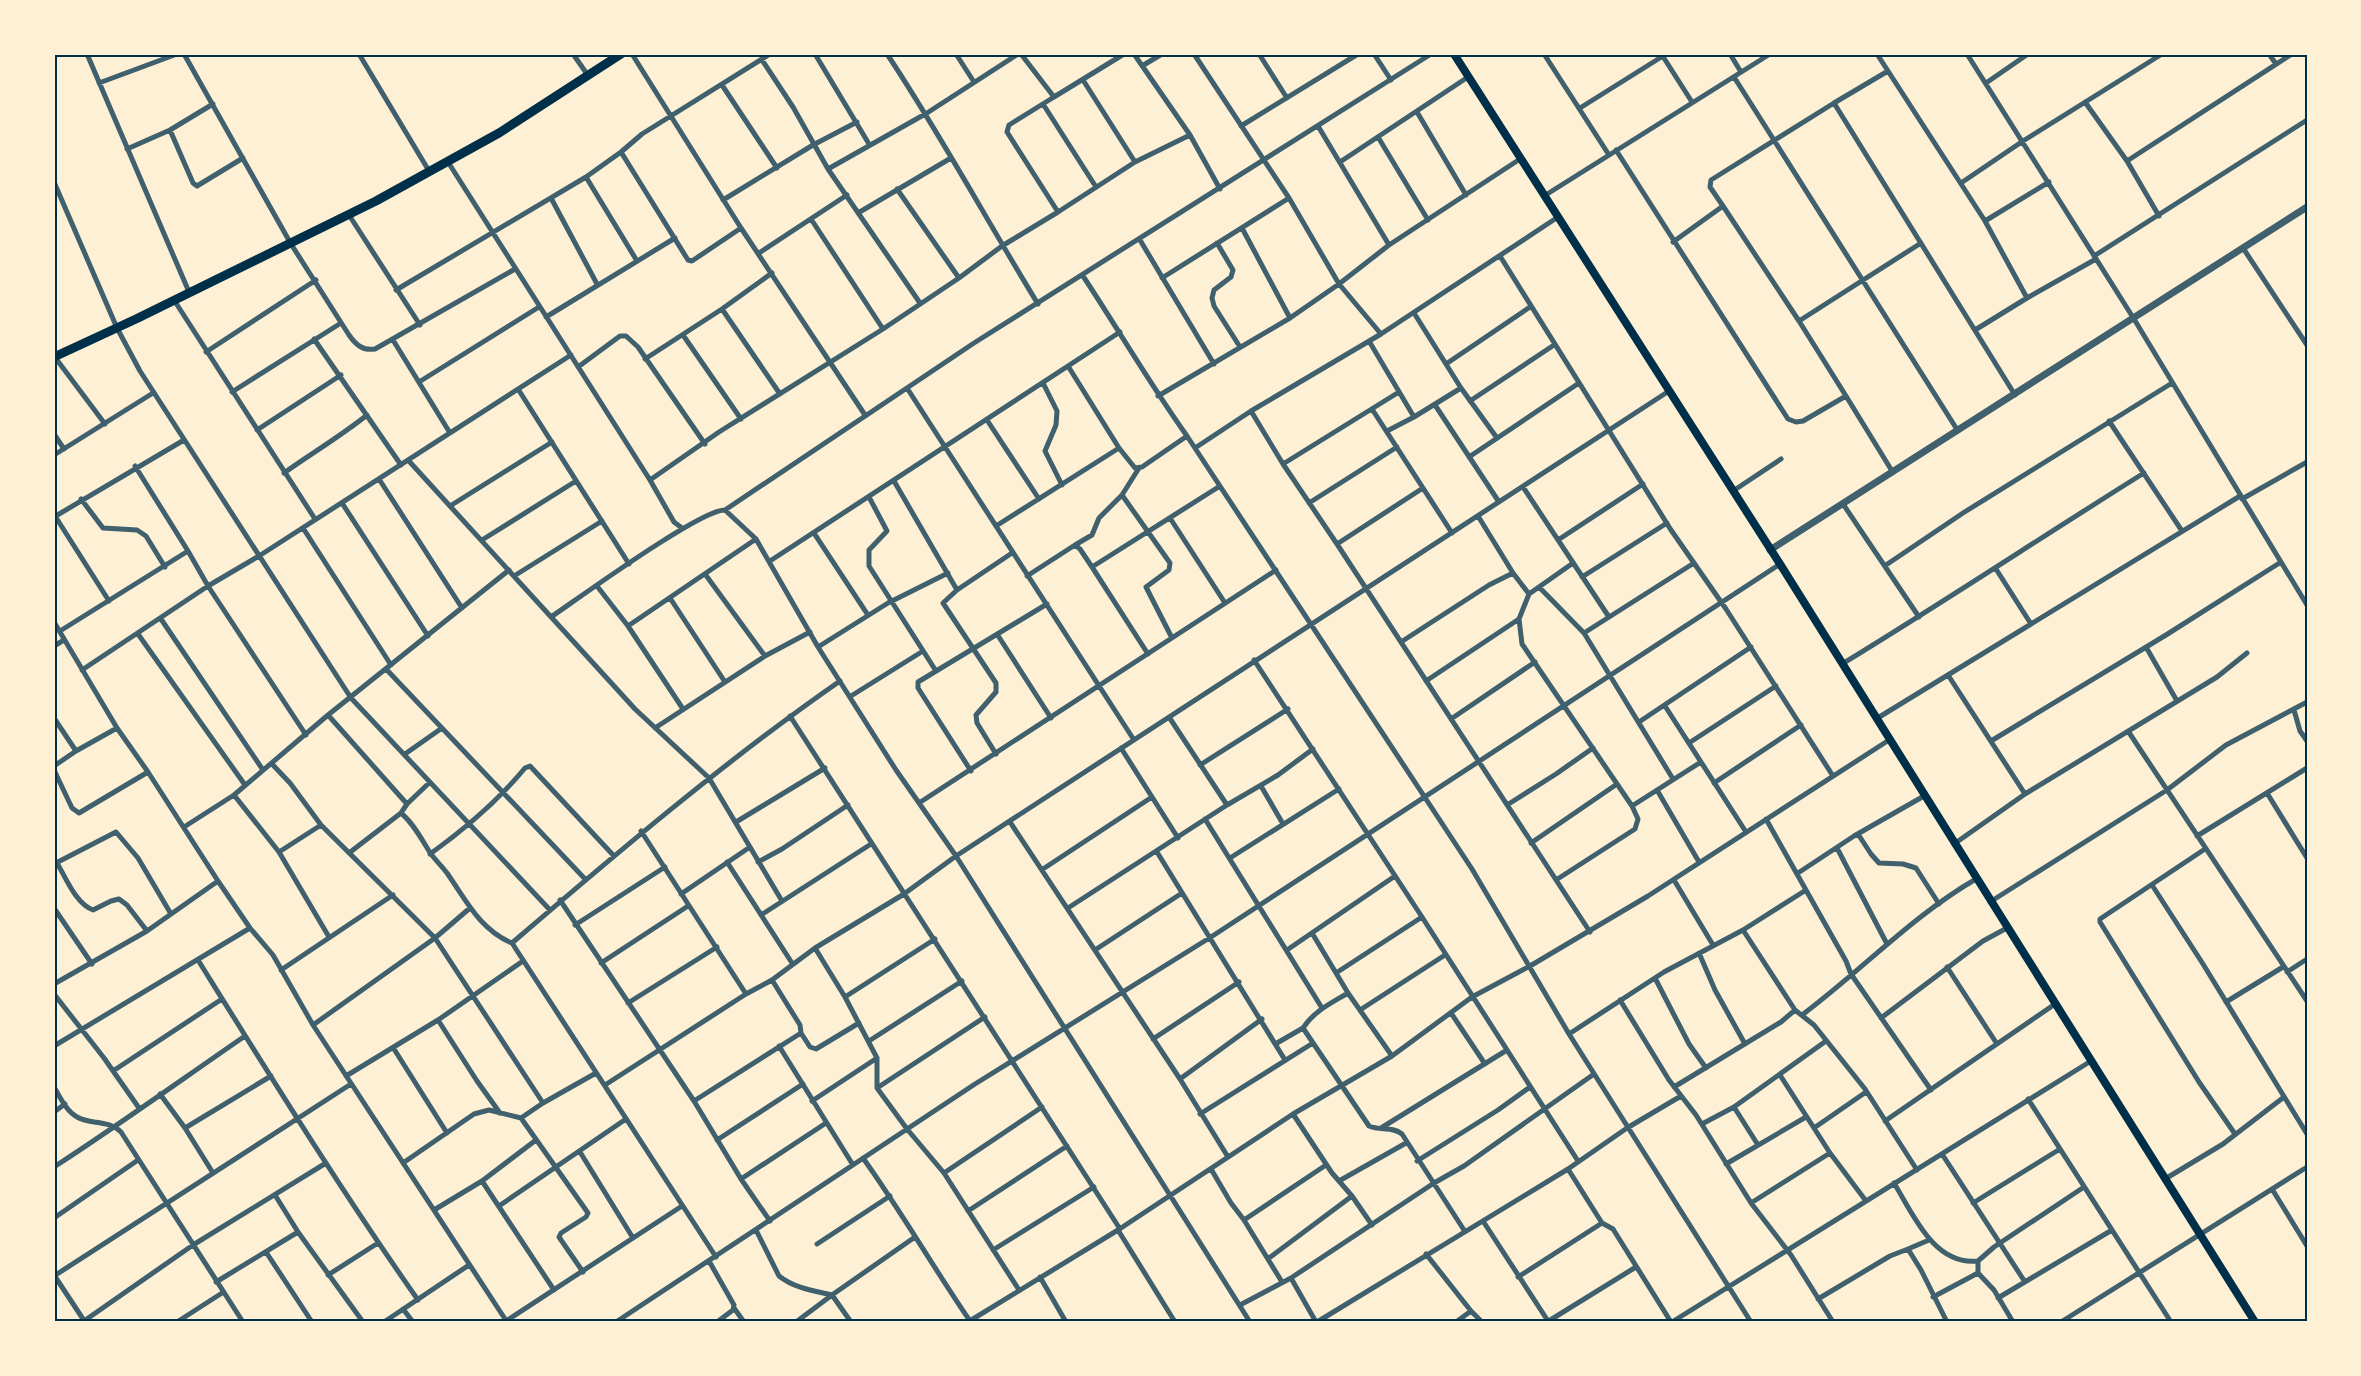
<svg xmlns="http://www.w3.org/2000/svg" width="2361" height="1376" font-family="'Sofia Sans Condensed',sans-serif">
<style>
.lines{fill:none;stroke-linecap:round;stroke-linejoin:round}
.minor{stroke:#3f606c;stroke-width:5}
.tertiary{stroke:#3f606c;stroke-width:7}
.primary{stroke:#003049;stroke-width:8}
.trunk{stroke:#003049;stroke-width:9}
.neatline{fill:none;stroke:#003049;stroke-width:2}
</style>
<rect width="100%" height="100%" fill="#fdf0d5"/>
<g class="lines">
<path class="minor" d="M87 54 189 292
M184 54 291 244 349 335C356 345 363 351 375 349L515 269
M359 54 429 171
M573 54 587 74
M632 54 741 228 865 415
M815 54 869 144
M887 54C941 135 987 221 1038 304
M956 54 974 82
M1021 54 1054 97 1124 54
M1134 54 1190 135 1220 189
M1194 54 1289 198 1339 284 1381 334
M1259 54 1287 98
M1374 54 1391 80
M1544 54 1609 155
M1730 54 1741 72
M1877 54 1985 221 2027 298 1975 330
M1967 54 2134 319 2307 605
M2269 54 2276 64
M1662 55 1692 102
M762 60 793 107 828 169 920 303
M1142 66 1162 54
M1734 77 1958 431
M1083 80 1135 162
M99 83 177 54
M1986 83 2028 54
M722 85 777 168
M1054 97 1009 125 1007 132 1058 212
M2085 102 2127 161 2292 54
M1834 103 1888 71
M1043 104 1096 187
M1580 108 1663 56
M1417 112 1466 195
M1241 126 1358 54
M1318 126 1389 245
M170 130 193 183 197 186 243 158
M1378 137 1428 220
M127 149 170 130 213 104
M1616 150 1788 419 1796 422 1803 421 1846 396 1892 471
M621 152 688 260 692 261 741 228
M2127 161 2159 216
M448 162 650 480 674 522 682 528
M1340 162 1468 77
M828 169 927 113 1018 54
M586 177 637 261
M54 182 117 328 140 371 351 698 550 910
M1961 183 2023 141 2162 54
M897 189 959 278
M1544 196 1770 54
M551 198 597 284
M723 200 813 145 857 122
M1723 206 1710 187 1711 180 1834 103 2015 395
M858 213 951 158
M349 215 420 325
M811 219 883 329
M1985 221 2049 182
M1242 228 1290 318
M1140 240 1214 364
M1673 242 1723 206 1799 321 1846 396
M1217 243 1233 270 1231 277 1214 290 1212 298 1214 306 1240 347
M2243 248 2307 345
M759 253 847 195
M1500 256 1671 530 1726 609 1833 776
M2094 256 2307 120
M1083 276C1118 329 1150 384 1187 436L1472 869 1569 1034 1751 1322
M1162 278 1289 198
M396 290 586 177 621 152 642 134 770 54
M2027 298 2096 259
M174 300 315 519
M722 309 780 394
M1414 313 1461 388 1497 438
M546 317 675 238
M1799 321 1921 243
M683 335 741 419
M314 339 401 465
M393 340 450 433
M1369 341 1414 417
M206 352 316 280
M54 356 105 424
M645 359 722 309 772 273
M1446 364 1530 307
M1068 366 1119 448 1135 468 1142 467 1187 436
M578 367 620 336H626L638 347 705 444
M419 382 539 307
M1043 383 1057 411 1056 425 1045 451 1062 485
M907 388 1134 740
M518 389 629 564
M232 392 341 323
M1158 396 1290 318 1339 284 1389 245 1520 159
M1470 401 1554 345
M1435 405 1499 502
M1372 409 1452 533
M1251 411 1283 464 1337 544 1590 932
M987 420 1039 499
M2109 421 2182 531
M257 430 341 375
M1387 431 1414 417 1461 388
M54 434 64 449
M1195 448 1251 411 1381 334 1558 217
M54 455 153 393
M1469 457 1579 383
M408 460 635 709 709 778 782 901
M1283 464 1399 392
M135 466 188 551 208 586 306 735
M284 473C312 453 341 436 367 415
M379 479 462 608
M650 480 719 432 883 329 959 278 1002 246 1058 212 1135 162 1190 135
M894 481 957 590
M1523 487 1609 617
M1733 491 1781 459
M1122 495 1170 563 1169 570 1146 587 1172 638
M869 497 887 531 869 550V566L936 671
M81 499 103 528 137 530 146 536 165 567
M2242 499 2307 462
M342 503 428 636
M1309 503 1397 447
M1843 504 1919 617
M450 506 552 442
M725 510 756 539 818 647 896 770 956 856 1250 1322
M55 516 109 601
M1478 516 1513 573 1529 594 1519 619 1522 644 1632 806 1638 819 1635 829 1556 880
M54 517 184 440
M1170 518 1225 603
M996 526 1119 448
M303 528 391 665
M814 533 868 615
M482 540 576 481
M1558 540 1643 484
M1337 544 1423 488
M1075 545 1092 535 1099 518 1122 495 1139 468
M770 561 1120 332
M1886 565 1963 513 2172 383
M1092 567 1220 486
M1996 569 2031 624
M705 574 765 656
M514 576 602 521
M1027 576 1075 545 1080 549 1092 567 1148 654
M1582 577 1667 523
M597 586 628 626 683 709
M1539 587 1584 633
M1529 594 1573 563
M670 598 725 682
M551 617C579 598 701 509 725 510L974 343 1431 54
M161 619 263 770
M54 622 117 728 148 772 218 881 250 928 273 955 313 1025 507 1322
M628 626 756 539
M60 631 188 551
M138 634 245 785
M997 634 1051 718
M1401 642 1489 585 1513 573
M54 646 64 640
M818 647 888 603 948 573
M2146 647 2177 701
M1254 660 1422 917 1578 1161
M1842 664C1944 602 2043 536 2144 473
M386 669 586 880
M82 670 208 586 259 556 571 355
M1948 675 2025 794
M1426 681 1519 619
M851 696 923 651
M1665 706 1746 832
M2294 710 2300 731 2307 741
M328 715 407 804 401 813 349 853
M790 716 1120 1229
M1169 717 1227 805
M54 718 76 751
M1451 719 1535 662
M1876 719 2240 496
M1639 722 1751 647
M655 728 765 656 810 632
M2128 731 2307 1001
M1991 741 2166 635 2281 562
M1689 743 1776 686
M1121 748 1178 838
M405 754 442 728
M996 754 977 723 976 715 996 692V683L943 603 957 590 1012 553
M272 764 290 783 321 825 435 938 543 1103
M1200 765 1288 709
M54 766 76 751 117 728
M54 770 72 808 79 813 148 772
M971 771 918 688V682L1047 604
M1673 779 1584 633 1694 563
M1714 783 1801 725
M1261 786 1283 824
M1657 790 1699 862
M2267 793 2307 858
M234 795 279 852 329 937
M919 803 1276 570
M407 804 430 782
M1507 805 1556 774 1593 748
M1632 806 1701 762
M401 813C413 823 421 838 429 851 434 859 441 865 447 873 466 900 480 930 512 943L716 1257
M1205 819 1322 1008
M1766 819 1846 961 1851 974 1931 1090
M736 822 825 768
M1010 822 1180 1079 1228 1157
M184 827 234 795 328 715 509 570
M641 831 746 994
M1858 834 1871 854 1879 863 1903 864 1916 868 1939 904
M2197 836 2307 768
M1531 843 1617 784
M1954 844 2025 794 2217 677 2247 653
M1837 848 1887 944
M2205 849 2100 919V922L2199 1082 2235 1134
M279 852 321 825
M1157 852 1285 1060
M430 854C466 828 497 802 525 768L530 766 614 856
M1230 858 1339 789
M727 862 792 963
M758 862 782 849 848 805
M57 863C66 878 76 904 93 910L111 901 119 899 127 905 147 931
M54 864 116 832 138 858 171 914
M1043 869 1152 797
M1798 873 1854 836 1924 796
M1674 880 1713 945
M2152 885 2203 964 2307 1134
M681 894 750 847
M560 900 694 1101 741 1179 770 1221
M1990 902 2167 790 2226 745 2307 702
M54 908 92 964
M1068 908 1227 805 1278 775 1313 749
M761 915 871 844
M575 925 665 867
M1743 930 1795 1010 1814 1025 1865 1089 1917 1170
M1312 933 1348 993 1392 1056
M512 943C618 852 725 761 840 681
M815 948 845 997 877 1058V1088L907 1129 944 1173 1019 1290
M1095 950 1182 893
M1287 950 1395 876
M1699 953 1715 990 1745 1044
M198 960C269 1074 340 1189 418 1300
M601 963 688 906
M1947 967 1997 1044
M281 970 393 895
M2287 972 2307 959
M1336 973 1422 917
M1655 978 1689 1044 1706 1068
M54 984 147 931 218 881
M54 994 104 1058 139 1108
M845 997 935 939
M1620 1000 1669 1080 1696 1115 1751 1203 1791 1255 1833 1322
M2226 1002 2283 967
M628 1003 717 947
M1360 1010 1445 955
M1451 1013 1485 1064
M1802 1015C1861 971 1912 916 1976 879
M1881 1018 1983 941 2007 928
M438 1020 477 1081 500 1113
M313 1025 435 938 470 908
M1303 1028C1314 1011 1331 1003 1348 993
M801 1033 810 1047 816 1049 859 1023
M1569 1034 1664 972 1743 930 1806 890
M1153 1039 1239 982
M869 1041 962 981
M1277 1043 1303 1028 1369 1126C1380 1131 1392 1126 1402 1134L1464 1230
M54 1046 250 928
M779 1046 853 1165
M394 1049 447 1133
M113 1071 222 999
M1780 1075 1830 1153 1866 1201
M346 1076 438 1020 523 961
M1180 1079 1262 1019
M605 1085 746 994 772 980 815 948 904 894 956 856 1669 391
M54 1087C60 1097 66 1111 77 1117 91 1125 107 1119 121 1132L243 1322
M1674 1087 1781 1022 1795 1010
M877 1088 985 1017
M160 1094 185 1128 213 1173
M2028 1099 2171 1322
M694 1101 801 1033 800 1025 772 980
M812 1101 877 1058
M1734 1107 1758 1145
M54 1112 65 1104
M1200 1114 1313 1043
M1293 1114 1332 1173 1352 1196 1372 1225
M521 1118 543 1103 596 1073
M1885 1121 2055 1004
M1702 1124 1734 1107 1826 1041
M185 1128 271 1076
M1381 1128 1507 1050
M1814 1128 1866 1092
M717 1140 803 1084
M580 1152 633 1238
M1942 1154 2025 1282
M863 1158C901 1211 933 1267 970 1321
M1417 1161 1498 1110 1530 1087
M403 1163 474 1114 489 1110 521 1118 588 1213 586 1217 561 1233 559 1237 583 1272
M1726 1164 1806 1117
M54 1167C119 1125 181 1080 245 1036
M1211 1169 1231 1203 1244 1220 1326 1165
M1568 1169 1602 1223
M944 1173 1042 1107
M741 1179 826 1123
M2165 1179 2223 1144 2284 1097
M482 1181 536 1140
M1339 1181 1406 1143
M1894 1183C1913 1214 1934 1266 1978 1261V1273L1994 1290 2013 1322
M2272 1189 2307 1246
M275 1195 298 1232 363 1322
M1751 1203 1830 1153
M1973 1203 2060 1149
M499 1206 626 1119
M434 1210 482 1181 554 1290
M968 1211 1067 1146
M54 1218 138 1160
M1244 1220 1282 1282
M1483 1221 1548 1321
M756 1230 779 1276C794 1288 814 1291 832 1295L796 1322
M1118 1230 1175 1322
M1929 1240 1908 1249 1921 1270 1947 1322
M817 1244 890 1196
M993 1250 1094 1187
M266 1252 312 1322
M1426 1254 1471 1311
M1269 1258 1352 1196
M709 1261 734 1305 733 1310 717 1322
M1978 1261 1994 1247 2084 1187
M54 1275 85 1322
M328 1275 378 1243
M54 1276 351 1084
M1040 1277 1066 1322
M1518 1277 1602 1223 1613 1229 1671 1322
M1291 1278 1316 1322
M216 1282 298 1232
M1933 1297 1978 1273
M1998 1298 2112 1230
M1818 1299 1890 1256 1908 1249
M1240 1305 1291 1278 1434 1183 1464 1166 1594 1074
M734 1308 744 1322
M403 1309 413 1322
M84 1321 193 1245 326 1163
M506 1321 682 1206
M177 1322 222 1293
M384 1322 469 1265
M616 1322 975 1084 1211 937 1780 564
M851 1322 832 1295 915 1237
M968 1322 1118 1230 1293 1114 1392 1056 1472 997 1530 966 1648 896 1889 740
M1317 1322 1568 1169 1627 1128 1681 1096
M1456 1322 1471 1311 1482 1322
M1547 1322 1636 1267
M1672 1322 2091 1061
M2061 1322 2307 1167"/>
<path class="tertiary" d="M1770 550 2307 207"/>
<path class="primary" d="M1454 54 1780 564 2255 1322"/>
<path class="trunk" d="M54 357 136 319 376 201 499 133 621 54"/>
</g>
<rect width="2361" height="1376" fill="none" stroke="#fdf0d5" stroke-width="111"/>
<rect x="56" y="56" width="2250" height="1264" class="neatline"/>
</svg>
